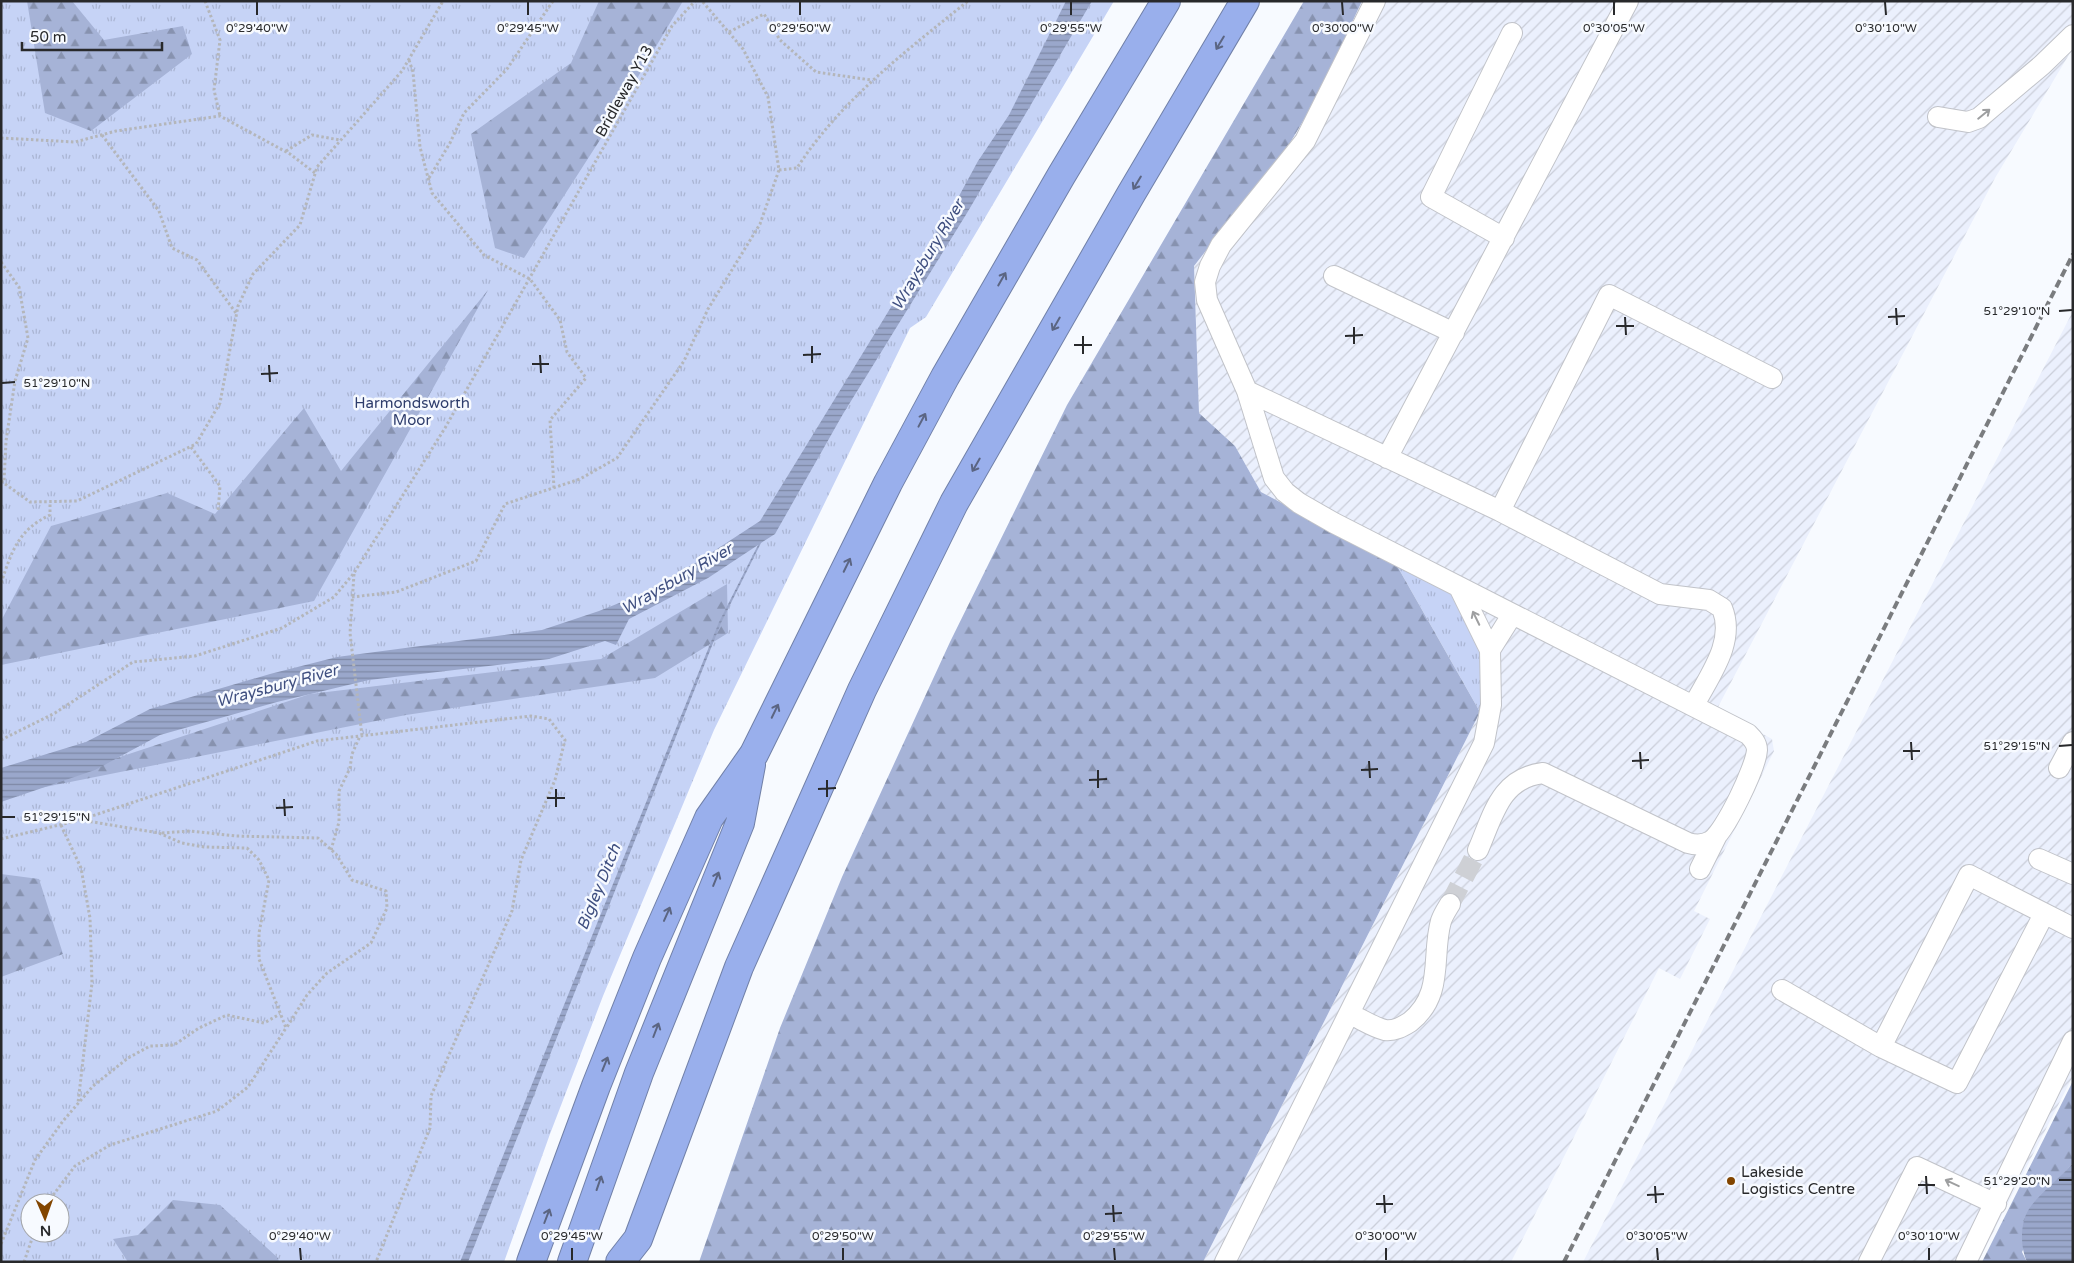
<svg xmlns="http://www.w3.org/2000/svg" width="2074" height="1263" font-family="'Varela Round',sans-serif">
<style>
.industrial{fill:url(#industrial-furrows)}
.grass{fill:url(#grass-tufts);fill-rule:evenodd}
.forest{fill:url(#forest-firs)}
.water{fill:url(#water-rules)}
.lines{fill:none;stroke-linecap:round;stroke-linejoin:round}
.minor-tunnel{stroke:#ced0d5;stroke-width:20;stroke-dasharray:20 10;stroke-linecap:butt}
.minor-casing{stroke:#c1c3c9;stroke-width:22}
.highway-casing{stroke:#7180a8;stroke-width:30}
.path{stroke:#b4b6ba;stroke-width:3;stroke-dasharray:2.5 2.5;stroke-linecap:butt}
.minor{stroke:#fff;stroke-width:20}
.highway{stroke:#99afec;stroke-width:28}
.rail{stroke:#7a7c7f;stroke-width:4;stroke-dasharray:8 4;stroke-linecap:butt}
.oneway{stroke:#5b6582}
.oneway2{stroke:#9e9fa0}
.ticks{fill:none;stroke:#28292b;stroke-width:2}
.poi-dot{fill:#824500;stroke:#f7faff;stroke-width:2}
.labels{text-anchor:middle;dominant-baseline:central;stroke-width:5;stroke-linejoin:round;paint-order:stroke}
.street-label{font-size:15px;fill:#28292b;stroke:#f7faff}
.park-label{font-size:15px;fill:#2e3d6c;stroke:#f7faff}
.poi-label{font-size:15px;fill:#28292b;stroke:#f7faff;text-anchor:start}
.water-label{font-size:16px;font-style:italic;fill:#3f4f80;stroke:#f7faff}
.ticks-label{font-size:12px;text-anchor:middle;fill:#28292b;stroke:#f7faff;stroke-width:5;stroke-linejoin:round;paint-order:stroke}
</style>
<defs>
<pattern id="industrial-furrows" width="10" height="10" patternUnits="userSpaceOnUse" patternTransform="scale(1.25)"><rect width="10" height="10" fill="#ebf0fd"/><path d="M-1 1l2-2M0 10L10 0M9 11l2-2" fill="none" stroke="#caced9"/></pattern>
<pattern id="grass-tufts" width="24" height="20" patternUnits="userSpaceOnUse" patternTransform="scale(1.25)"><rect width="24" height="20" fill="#c6d3f6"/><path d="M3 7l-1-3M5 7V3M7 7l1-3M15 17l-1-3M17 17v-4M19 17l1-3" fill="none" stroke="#aab5d3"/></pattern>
<pattern id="forest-firs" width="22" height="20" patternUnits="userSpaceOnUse" patternTransform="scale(1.25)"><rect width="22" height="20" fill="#a6b3d7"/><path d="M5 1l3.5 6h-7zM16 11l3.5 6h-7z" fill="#8792af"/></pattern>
<pattern id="water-rules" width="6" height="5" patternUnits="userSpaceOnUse" patternTransform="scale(1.25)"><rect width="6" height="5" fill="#9aa7cb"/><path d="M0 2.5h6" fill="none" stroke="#7e88a5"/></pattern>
</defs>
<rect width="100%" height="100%" fill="#f7faff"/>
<path class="industrial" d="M1362 1H2073V48L1995 178 1717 709 1772 739 1774 751 1694 911 1710 919 1680 979 1659 968 1511 1262H1203L1480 712 1483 653 1396 564 1261 492 1235 446 1199 413 1194 266 1291 143 1318 96Z
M2073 311V1076L1978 1262H1583Z"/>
<path class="grass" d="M1 1H1114L926 317 910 328 714 730 603 996 550 1134 504 1262H1ZM30 1203H60V1233H30Z
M1396 564 1453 593 1483 652 1480 712Z"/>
<path class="forest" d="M27 1H72L104 40 183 26 192 54 91 131 45 113Z
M599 1H683L607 129 524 258 495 248 471 134 571 63Z
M1304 1H1362L1318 96 1290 143 1194 266 1199 413 1235 446 1261 492 1396 564 1480 712 1203 1262H699L780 1028 842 877 950 642 1067 405Z
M488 290 314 601 1 665V621L51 526 167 493 215 514 304 408 341 471Z
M727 584 728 633 655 678 406 715 5 795 310 694 601 659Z
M1 874 39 879 63 954 1 977Z
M2073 1081V1163L2057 1181 2022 1252 2027 1262H1982Z
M173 1200 220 1205 278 1258 279 1262H128L113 1239 138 1235Z"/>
<path class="water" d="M1066 1H1092L967 213 843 414 775 534 761 543 721 623 468 1262H460L719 622 758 545 708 578 629 619 616 645 605 641 549 659 369 680 277 702 160 735 95 770 1 802V768L86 742 150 709 270 674 337 657 542 630 599 611 642 594 697 562 760 521 959 196 978 161 1009 115Z
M2073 1163V1262H2027C2020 1247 2020 1223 2029 1209 2037 1196 2062 1176 2073 1163Z"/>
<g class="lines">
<path class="minor-tunnel" d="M1450 904 1478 850"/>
<defs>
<path id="minor" d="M1375 1 1305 141 1221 245 1210 266 1205 282 1207 300 1247 391 1274 478 1285 492 1299 503 1334 523 1748 734C1752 738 1757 743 1757 750 1756 767 1725 832 1711 841 1704 845 1695 845 1688 843L1543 773C1500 778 1493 816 1478 850
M1938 117 1968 122 1979 118 2042 65 2073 35
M1504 238 1431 197 1512 33
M1334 276 1454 333
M1247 391 1500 511 1609 295 1772 378
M1387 458 1628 1
M1500 511 1660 594 1709 600 1722 608C1736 642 1709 676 1694 705
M1490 650 1512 615
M2059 768 2073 742
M2039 859 2073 874
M1700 869 1717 835
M1782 990 1881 1047 1969 875 2073 928
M1350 1014C1361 1019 1373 1027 1385 1030 1395 1031 1402 1027 1410 1022 1445 994 1431 956 1441 921 1443 915 1447 909 1450 904
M1881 1047 1957 1083 2044 914
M1225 1262 1484 743 1491 705 1490 650 1459 587
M1869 1262 1917 1167 1996 1204
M1966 1262 2073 1041"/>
<path id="highway" d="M531 1262 596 1086 647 958 709 818 754 754 888 483 945 377 1061 176 1166 1
M572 1262 639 1073 740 823 751 765
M620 1262 638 1239 739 967 862 690 954 503 1131 194 1245 1"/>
</defs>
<use href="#minor" class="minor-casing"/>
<use href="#highway" class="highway-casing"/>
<path class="path" d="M205 1 220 40 214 90 220 116
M729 32 764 14 780 40 816 72 871 80
M409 60 413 72 420 147 432 193 484 255 530 279 560 320 567 352 586 378 550 420 554 488
M102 135 159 211 172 248 197 260 236 313
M1 138 75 142 116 131 220 116 290 154 315 173
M286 151 312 135 340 140
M779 170 797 168C841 100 905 52 968 1
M429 178 450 143 464 113 507 69 553 1
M1 262 19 287 28 338 15 381 6 441 4 482
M191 447 220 486 218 512
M1 481 30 502 77 501 196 444 220 403 238 306 253 274 300 225 317 167 402 71 443 1
M354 574 350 633 362 736
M1 583C12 551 18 530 50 515V502
M352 597 396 592 476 561 505 504 580 479 617 458 684 361 708 309 760 224 779 170 768 97 743 49 702 1
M1 740 55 713 133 662 195 656 282 628 334 597 354 573 445 428 672 26 695 1
M61 825 81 868 90 918 92 983 78 1103
M162 833 190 831 236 836 318 838 336 854 352 880 386 891 387 908 371 943 327 973 307 995 287 1027
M1 839 80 820 317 741 531 716 549 719 565 740 555 780 521 860 512 911 431 1096 430 1128 376 1262
M331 850 339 822V791L350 768 352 754 360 736
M47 1203 75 1166 110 1145 217 1111 248 1087 286 1028 259 959V933L269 880 259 860 247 848 204 847 182 843 159 833 81 820
M1 1244 35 1160 63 1121 93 1086 128 1058 150 1046 174 1045 199 1028 227 1015 264 1023 280 1014
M24 1262 34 1233"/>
<use href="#minor" class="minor"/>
<use href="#highway" class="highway"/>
<path class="rail" d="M1564 1262 2073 254"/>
</g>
<defs><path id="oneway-shaft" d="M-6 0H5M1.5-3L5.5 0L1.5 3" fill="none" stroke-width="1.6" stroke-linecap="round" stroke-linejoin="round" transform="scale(1.25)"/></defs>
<g class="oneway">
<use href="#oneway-shaft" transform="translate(1220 43) rotate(121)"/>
<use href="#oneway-shaft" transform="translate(1137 183) rotate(121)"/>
<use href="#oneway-shaft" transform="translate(1002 279) rotate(-60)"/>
<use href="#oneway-shaft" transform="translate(1056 324) rotate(120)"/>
<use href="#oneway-shaft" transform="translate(922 420) rotate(-62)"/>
<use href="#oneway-shaft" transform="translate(976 465) rotate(120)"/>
<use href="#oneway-shaft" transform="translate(847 565) rotate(-64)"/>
<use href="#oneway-shaft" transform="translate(775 711) rotate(-64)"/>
<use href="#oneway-shaft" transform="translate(716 879) rotate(-68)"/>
<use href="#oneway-shaft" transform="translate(667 914) rotate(-66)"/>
<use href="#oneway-shaft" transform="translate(656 1030) rotate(-69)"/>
<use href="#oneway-shaft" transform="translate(605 1064) rotate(-68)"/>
<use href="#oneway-shaft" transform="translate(599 1183) rotate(-71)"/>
<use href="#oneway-shaft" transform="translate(547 1216) rotate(-69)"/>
</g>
<g class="oneway2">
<use href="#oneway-shaft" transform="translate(1984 114) rotate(-39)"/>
<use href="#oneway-shaft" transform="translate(1476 618) rotate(-116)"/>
<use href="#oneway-shaft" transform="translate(1952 1183) rotate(-155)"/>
</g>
<path class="ticks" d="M257 2V15M528 2V15M800 2V15M1071 2V15M1342 2 1343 15M1614 2V15M1885 2 1886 15M1896 308 1897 325M2059 311 2072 310M1625 317 1626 335M1888 317 1905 316M1616 326H1634M1354 327V344M1083 336V354M1345 336 1363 335M1074 345H1092M812 346V363M540 355 541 373M803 355 821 354M532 364H549M269 365 270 382M261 374 278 373M2 383 15 382M1911 742 1912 760M2059 746 2072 745M1903 751H1920M1640 752 1641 769M1369 761 1370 778M1632 761 1649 760M1098 770V788M1361 770 1378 769M827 780V797M1089 780 1107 779M556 789V807M818 789 836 788M547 798H565M284 799 285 816M276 808 293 807M2 817H15M1926 1176 1927 1194M2059 1180H2072M1918 1185H1935M1655 1186 1656 1203M1384 1195 1385 1213M1647 1195 1664 1194M1376 1204H1393M1113 1205 1114 1222M1105 1214 1122 1213M300 1248 301 1260M572 1248V1260M843 1248V1260M1114 1248 1115 1260M1386 1248V1260M1657 1248 1658 1260M1929 1248V1260"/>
<circle class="poi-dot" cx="1731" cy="1181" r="5"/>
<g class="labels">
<g class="street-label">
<text transform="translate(624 91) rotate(-61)">Bridleway Y13</text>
</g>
<g class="park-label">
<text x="412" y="403">Harmondsworth<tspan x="412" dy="17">Moor</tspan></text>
</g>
<g class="poi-label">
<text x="1741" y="1172">Lakeside<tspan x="1741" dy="17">Logistics Centre</tspan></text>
</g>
<g class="water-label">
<text transform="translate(928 255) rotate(-59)">Wraysbury River</text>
<text transform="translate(677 579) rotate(-30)">Wraysbury River</text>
<text transform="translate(277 686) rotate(-15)">Wraysbury River</text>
<text transform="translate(599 887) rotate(-68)">Bigley Ditch</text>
</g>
</g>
<g class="ticks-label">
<text x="257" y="32">0°29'40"W</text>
<text x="528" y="32">0°29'45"W</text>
<text x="800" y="32">0°29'50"W</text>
<text x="1071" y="32">0°29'55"W</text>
<text x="1343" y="32">0°30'00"W</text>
<text x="1614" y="32">0°30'05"W</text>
<text x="1886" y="32">0°30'10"W</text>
<text x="2017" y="315">51°29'10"N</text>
<text x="57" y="387">51°29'10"N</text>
<text x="2017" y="750">51°29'15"N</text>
<text x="57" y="821">51°29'15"N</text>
<text x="2017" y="1185">51°29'20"N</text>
<text x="300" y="1240">0°29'40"W</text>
<text x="572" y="1240">0°29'45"W</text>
<text x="843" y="1240">0°29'50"W</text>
<text x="1114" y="1240">0°29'55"W</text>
<text x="1386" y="1240">0°30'00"W</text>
<text x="1657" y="1240">0°30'05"W</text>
<text x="1929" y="1240">0°30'10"W</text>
</g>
<rect width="2074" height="1263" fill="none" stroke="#28292b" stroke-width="5"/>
<g transform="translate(45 1218) rotate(178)"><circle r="24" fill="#f7faff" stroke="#a4a6aa"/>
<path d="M0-4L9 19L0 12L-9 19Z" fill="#824500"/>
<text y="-8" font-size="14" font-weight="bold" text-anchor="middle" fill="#28292b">N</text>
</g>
<path d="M22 42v8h140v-8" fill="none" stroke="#28292b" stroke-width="2.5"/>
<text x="30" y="42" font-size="15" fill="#28292b" stroke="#f7faff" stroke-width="4" paint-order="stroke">50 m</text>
</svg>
